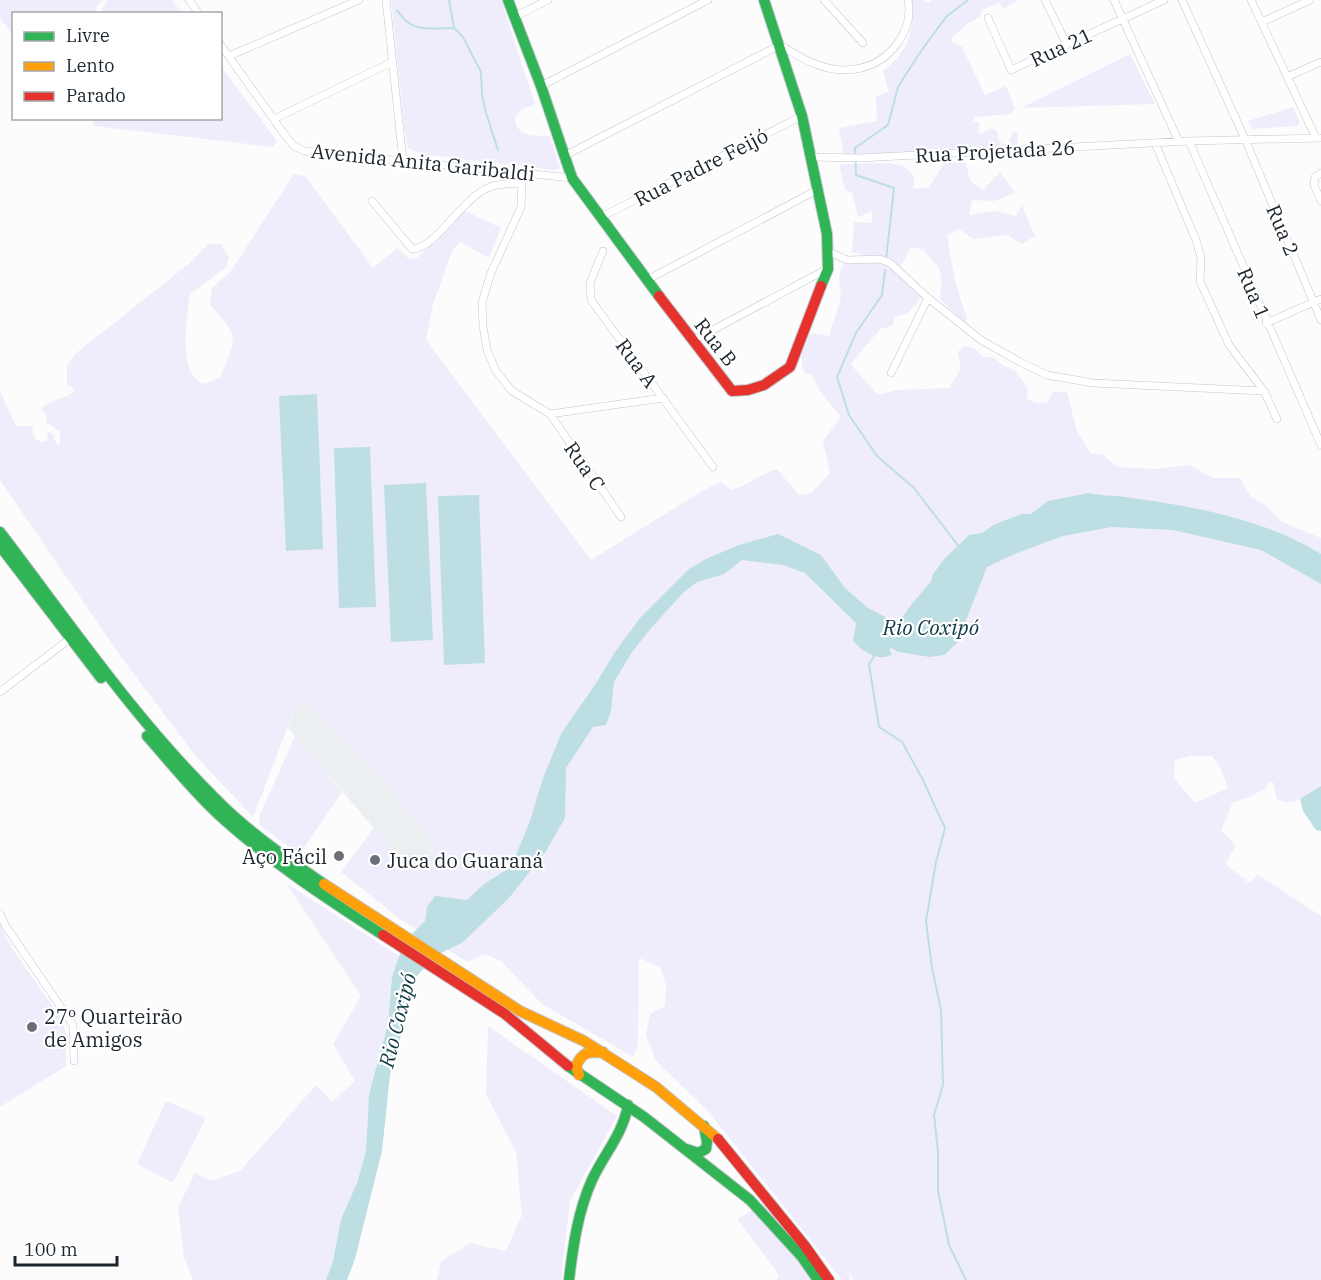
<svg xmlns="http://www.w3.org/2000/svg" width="1321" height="1280" font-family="'IBM Plex Serif',serif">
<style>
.built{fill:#ebeff2}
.green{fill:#efedfb;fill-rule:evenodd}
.water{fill:#bddee3}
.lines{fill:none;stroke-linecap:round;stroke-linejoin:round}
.stream{stroke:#bddee3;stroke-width:2}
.street-casing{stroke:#c2c6cb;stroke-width:8}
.fast-casing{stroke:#c2c6cb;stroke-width:12}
.slow-casing{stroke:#c2c6cb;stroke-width:12}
.jam-casing{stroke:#c2c6cb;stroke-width:12}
.street{stroke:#fff;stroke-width:7}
.fast{stroke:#30b455;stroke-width:10}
.slow{stroke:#ff9f0a;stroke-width:10}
.jam{stroke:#e5322d;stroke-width:10}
.poi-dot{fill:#6a7076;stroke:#fff;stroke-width:2}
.labels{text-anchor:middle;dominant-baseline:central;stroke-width:4.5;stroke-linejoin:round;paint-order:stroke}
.street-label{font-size:20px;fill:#1b252e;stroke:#fff}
.poi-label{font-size:20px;fill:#1b252e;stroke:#fff;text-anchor:start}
.water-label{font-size:21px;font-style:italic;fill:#0e3b41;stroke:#fff}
</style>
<rect width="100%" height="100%" fill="#fcfcfc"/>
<path class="built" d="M305 701 397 797 435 845 416 867 409 869 288 728 297 703Z"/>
<path class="green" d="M0 0H103L97 6 95 13 14 14 13 32 11 33 0 18Z
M108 0H172L182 13H101V10Z
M391 0H501L535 104 523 109 515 117C516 138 533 135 550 136L560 168 555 170 421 154 408 148 404 127Z
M911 0H924L929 3 932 0H1018L1003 9 1000 3 982 10 980 17 967 24 952 38V42L962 47 985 95 1006 86 1015 108 1010 114 975 117 973 121 979 122V134L992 128 998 133V139L1002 144H1008L1013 131 1017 132 1018 145 1016 148 844 157 839 128 877 121 876 96 889 92 883 71C908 52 915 31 911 0Z
M1130 54 1155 104 1021 108Z
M221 66 277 141 273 147 94 126 93 119 220 118Z
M1293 107 1300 122 1297 126 1252 129 1248 121Z
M945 162 966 163 970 181 983 190 1000 172 1015 193 994 201 972 200 969 215 995 211 1016 216 1022 205 1035 236 1022 244 1008 235 973 239 959 229 947 235 955 281 967 319 965 323 940 299C941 288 944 274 937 265 932 260 928 257 924 250L911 247 898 271 921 298 908 313 895 317 892 326 880 329C870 342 859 352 851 365L878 395 897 390 949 388 961 369 958 352 963 346 974 348 983 357H993L1004 366 1014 370 1028 388 1027 398 1036 403 1047 402 1053 392H1067L1077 431 1091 454 1103 455 1118 467 1156 469 1190 465 1212 478H1240L1250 496 1266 506 1282 522 1321 538V786C1306 795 1293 809 1277 799L1273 782 1269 781 1266 788 1247 798 1233 802 1221 830 1236 846 1225 864 1249 883 1258 875 1321 916V1280H854L849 1273 850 1280H842L709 1112 656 1061 646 1035 650 1014 665 1006 666 986 660 967 639 958 638 1045 633 1057 542 1004 501 961 485 954 467 962 400 919 341 872 374 828 409 869 416 867 435 845 397 797 305 701 297 703 253 817 194 754 121 657 0 480V391L16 426H32L34 438 41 442 47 441 48 432 53 434 56 444 60 445V432L46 422 47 415 41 410C51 398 66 400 75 390L67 384V366L75 354 190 263 208 244H221L229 258 225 268 190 294C187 312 181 358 192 374 194 378 199 381 202 384L220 378C236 338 241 337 210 305L212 288 231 271 294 174 305 176 373 268 397 248 409 259 417 258 463 210 501 228 489 258 461 242 453 249 433 304 426 340 591 560 702 491 721 482 731 490C748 486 760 474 777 469L799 495 811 493 830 473 823 441 841 417 819 390 812 375 805 373C797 356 804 348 811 333L829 336 841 297 839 278 841 268 847 262 874 257 852 252 854 222 872 223V211L858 217 852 192 845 190 839 164 887 163 904 166 914 176V189L929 187ZM1190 756H1212L1221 769 1228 788 1195 803 1174 778 1175 760Z
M295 736 342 792 299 855 260 825 259 817Z
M286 883 399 956 392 977 388 1024 369 1094 366 1151 357 1183 341 1219 333 1261 326 1280H193L184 1257 178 1207 195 1173 211 1181 240 1171 316 1085 332 1102 355 1081 333 1044 361 996Z
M0 924 12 948 62 1020 66 1035V1066L0 1107Z
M488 1026 617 1116 570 1201 561 1280H437L441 1262 470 1243 506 1251 522 1215 516 1152 486 1094Z
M166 1101 206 1118 173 1183 137 1164Z
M753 1210 805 1266 813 1280H776L779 1275 737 1219Z"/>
<path class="water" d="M317 394 323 549 286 551 279 396Z
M370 447 376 607 339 608 334 448Z
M426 483 433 640 391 642 384 485Z
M1089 493C1101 496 1113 495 1126 497 1191 506 1265 519 1321 554V584L1261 550 1173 530 1112 527 1063 536 1017 553 987 567 957 643 944 655 930 657 898 652 890 647V651L892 654C879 663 862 651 853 641L856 623 805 573 783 565 742 560 724 574 697 582 683 593 652 627 632 652 614 682 611 711 606 725 593 727 566 768 565 818 546 851 509 898 463 942 435 956 417 976 390 1075 382 1151 355 1259 347 1280H326L333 1261 341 1219 357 1183 366 1151 369 1094 388 1024 392 977 399 956 409 937 425 921 427 907 435 896 467 900 484 884 511 867 530 821 543 778 562 732 595 685 615 652 640 618 689 569 708 558 739 545 778 534 821 555 845 588 868 608 891 620H897L904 615 912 604 931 581 933 574 945 558 969 535 982 533 995 524 1022 514H1031L1048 501Z
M479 495 485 663 444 665 438 496Z
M1321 786V831L1316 830 1303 811 1300 799Z"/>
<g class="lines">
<path class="stream" d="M449 0 454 28 463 37 481 72 482 95 486 113 498 150
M397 10C412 34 429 28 454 28
M886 260 894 188 856 175 855 148 888 125 898 87 919 54 946 17 968 0
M885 270 882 295 856 333 837 377 849 415 877 456 914 488 960 548
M875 655 869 664 879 727 902 742 922 778 945 828 936 862 926 921 932 968 941 1010 943 1085 934 1115 938 1152V1191L949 1245 966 1280"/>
<defs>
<path id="street" d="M189 0 199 14
M386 0 403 161
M824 0 863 43
M1045 0 1067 45
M1114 0 1179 142
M1182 0 1245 139 1321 320
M1251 0 1316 138
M514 17 548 0
M988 18 1011 70 1164 0
M1262 22 1310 0
M220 44 284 134 294 146 304 151 572 178
M229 56 359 0
M1287 77 1321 62
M541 86 708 0
M274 119 392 62
M1189 141 1321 445
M1155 143 1196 240 1201 258 1200 281 1229 345 1264 391 1277 419
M564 156 780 45C791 51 802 59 813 63 843 76 877 71 897 44 907 31 911 16 908 0
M811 157 860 158 1189 141 1321 138
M525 173 522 183 521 207 491 273 482 302 483 326 487 350 496 371 512 391 550 414 663 398
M1321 173 1315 177 1314 185 1321 201
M372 201 412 249C435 250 462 197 490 187 499 183 512 184 522 183
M601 217 802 116
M603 251 590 283 591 300 713 467
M829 252 847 260 880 259 890 263 928 298 981 340 1020 362 1047 375 1093 383 1264 391
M647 280 817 190
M1266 323 1321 299
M692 341 827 269
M891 373 928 298
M550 414 621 517
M0 692 71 638
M0 914 5 925 73 1025 74 1061"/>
<path id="fast" d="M508 0 541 86 572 178 659 296
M764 0 802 116 827 234 828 269 821 286
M0 532C71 625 138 724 223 806 253 835 289 860 324 884
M0 546 101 678
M147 736C170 762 192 790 218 814 268 860 326 898 383 935
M568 1066 644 1117 750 1200 802 1257 818 1280
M686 1149 698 1153 706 1149 707 1142 704 1126
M569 1280C573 1246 578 1211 592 1180 604 1154 623 1134 628 1105"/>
<path id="slow" d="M324 884 520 1011 584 1041 656 1087 718 1139
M579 1075 576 1066C583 1051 588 1052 603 1052"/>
<path id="jam" d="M659 296 732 391 748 390 764 385 790 367 821 286
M383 935 505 1014 568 1066
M718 1139 805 1246 829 1280"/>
</defs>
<use href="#street" class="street-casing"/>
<use href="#fast" class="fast-casing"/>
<use href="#slow" class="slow-casing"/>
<use href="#jam" class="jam-casing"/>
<use href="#street" class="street"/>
<use href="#fast" class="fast"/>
<use href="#slow" class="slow"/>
<use href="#jam" class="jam"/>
</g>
<g class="poi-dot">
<circle cx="339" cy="856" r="6"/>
<circle cx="375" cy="860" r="6"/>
<circle cx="32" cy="1027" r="6"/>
</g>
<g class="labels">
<g class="street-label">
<text transform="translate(1061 47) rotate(-25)">Rua 21</text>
<text transform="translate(995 151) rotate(-3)">Rua Projetada 26</text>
<text transform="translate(423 162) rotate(6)">Avenida Anita Garibaldi</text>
<text transform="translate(701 167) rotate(-27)">Rua Padre Feijó</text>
<text transform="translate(1283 230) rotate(67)">Rua 2</text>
<text transform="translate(1254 293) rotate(67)">Rua 1</text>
<text transform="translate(716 342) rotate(52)">Rua B</text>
<text transform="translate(637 363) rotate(54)">Rua A</text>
<text transform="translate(585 466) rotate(55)">Rua C</text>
</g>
<g class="poi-label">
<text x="327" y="856" text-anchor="end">Aço Fácil</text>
<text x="387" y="860">Juca do Guaraná</text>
<text x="44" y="1016">27º Quarteirão<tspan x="44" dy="23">de Amigos</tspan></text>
</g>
<g class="water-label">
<text x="931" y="627">Rio Coxipó</text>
<text transform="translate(397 1020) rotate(-76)">Rio Coxipó</text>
</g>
</g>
<rect x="12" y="12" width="210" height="108" fill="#ffffff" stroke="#a4a8ab" stroke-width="1.5"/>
<rect x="24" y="32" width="30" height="9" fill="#30b455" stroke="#a4a8ab" stroke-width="1.5"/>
<text x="66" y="42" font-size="18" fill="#1b252e">Livre</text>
<rect x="24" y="62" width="30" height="9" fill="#ff9f0a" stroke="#a4a8ab" stroke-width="1.5"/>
<text x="66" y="72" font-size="18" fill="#1b252e">Lento</text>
<rect x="24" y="92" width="30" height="9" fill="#e5322d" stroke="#a4a8ab" stroke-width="1.5"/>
<text x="66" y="102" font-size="18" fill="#1b252e">Parado</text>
<path d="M15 1256v9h102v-9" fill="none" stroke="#1b252e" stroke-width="3"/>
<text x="24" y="1256" font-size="18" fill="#1b252e" stroke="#ffffff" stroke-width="4.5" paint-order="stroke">100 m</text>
</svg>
